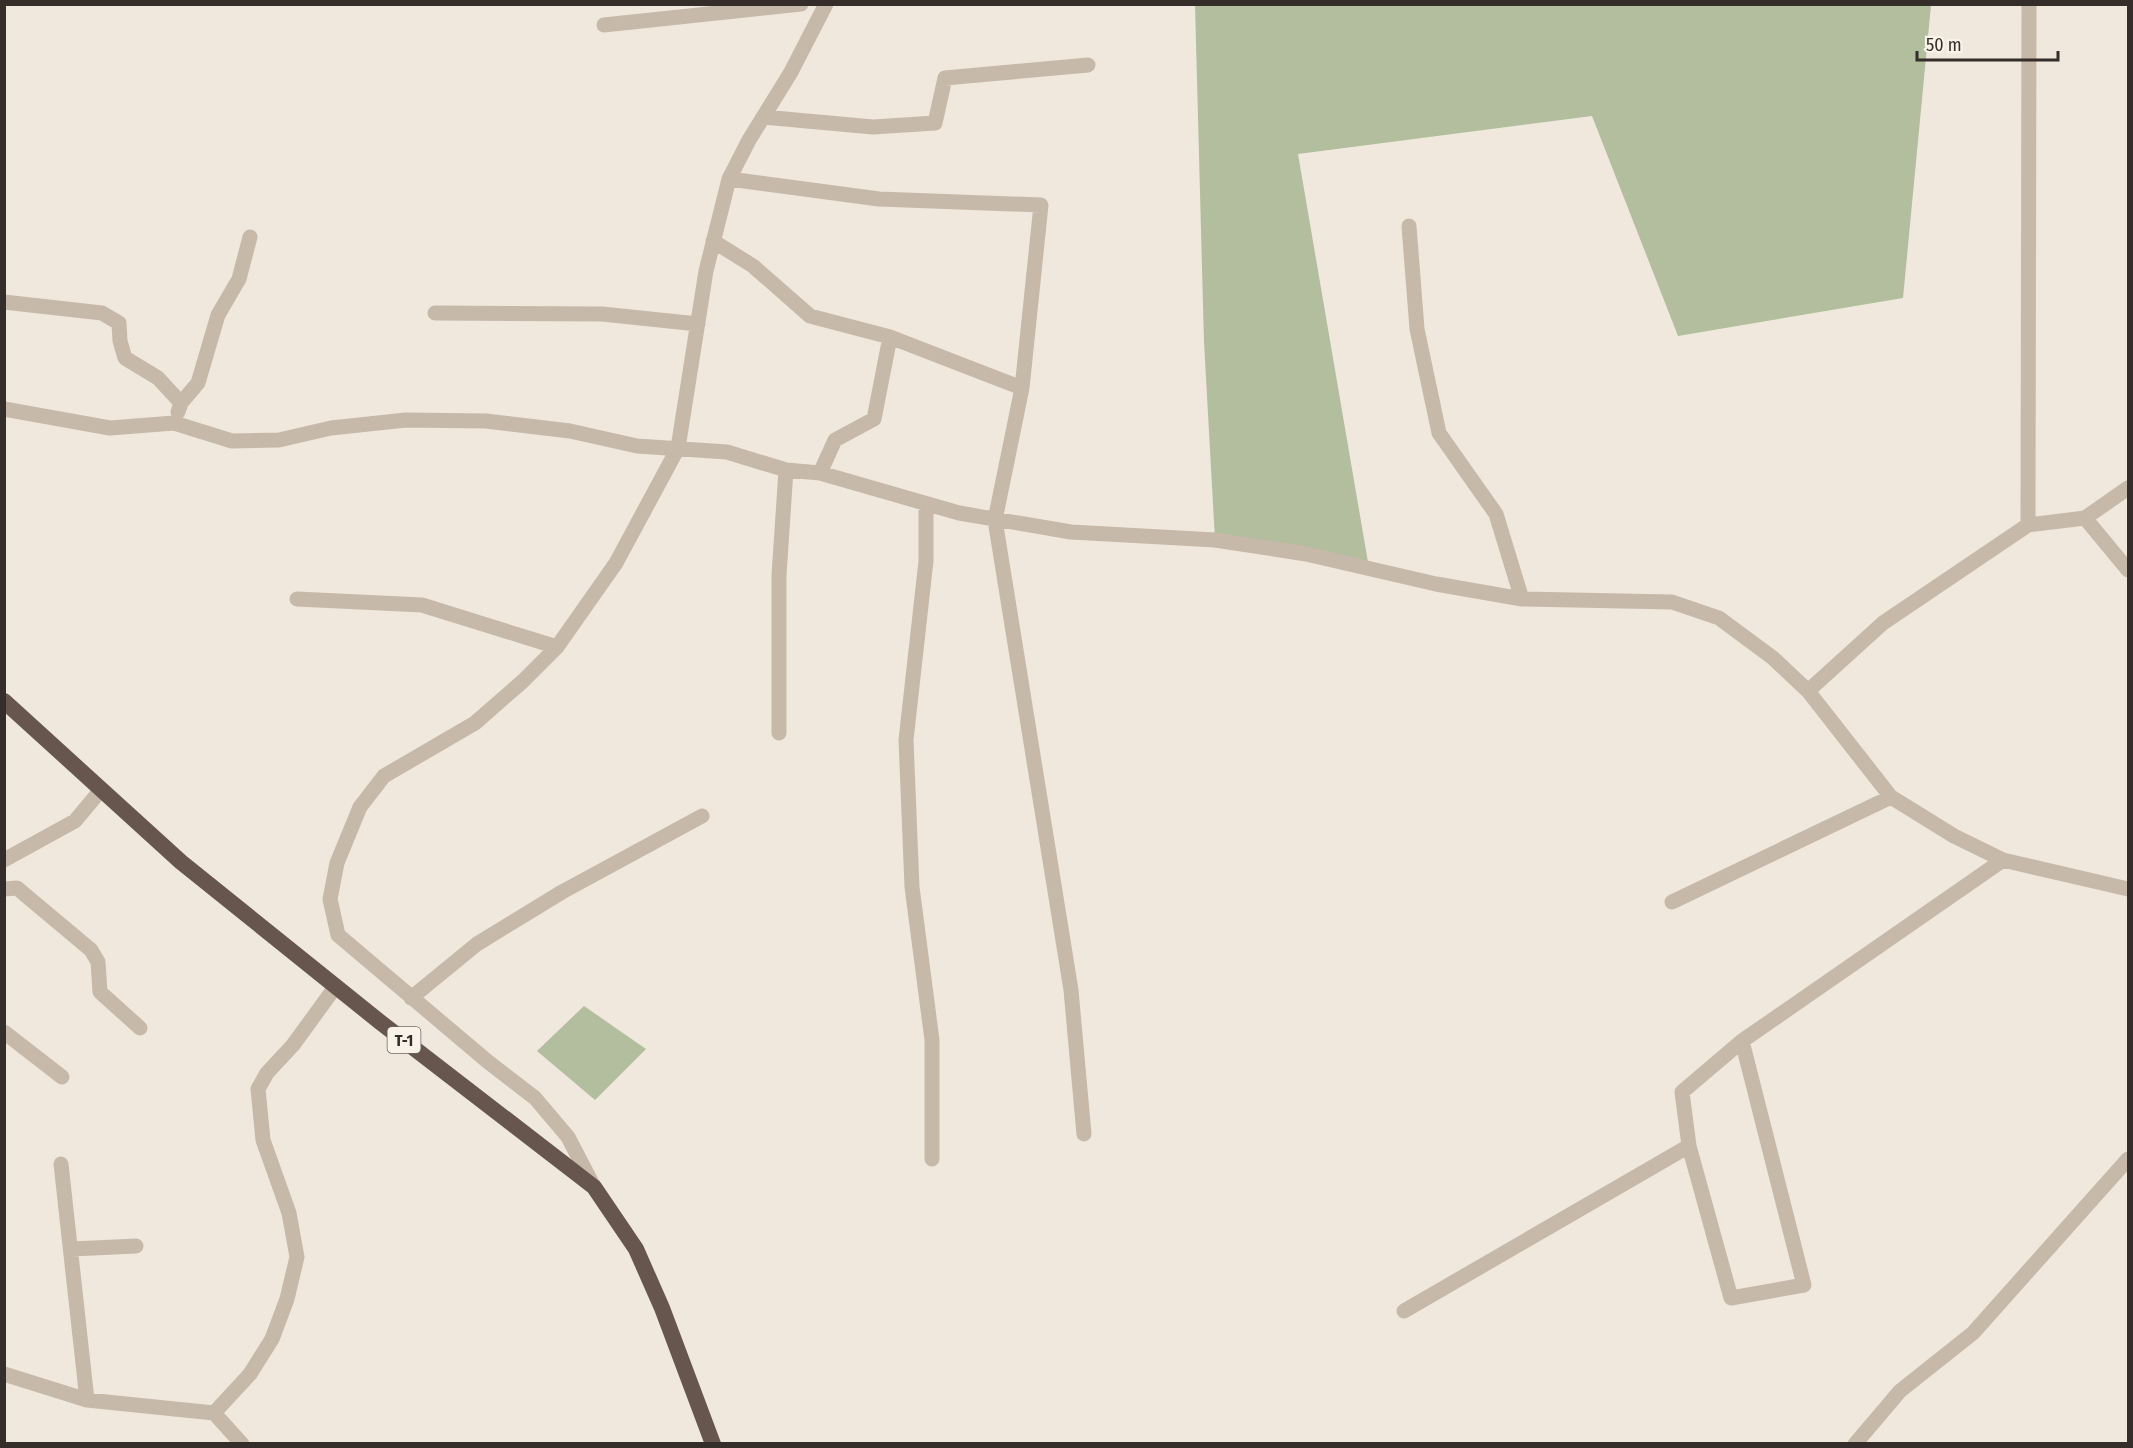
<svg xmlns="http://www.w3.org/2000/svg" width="2133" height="1448" font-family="'Fira Sans Condensed',sans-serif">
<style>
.green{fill:#b2be9e}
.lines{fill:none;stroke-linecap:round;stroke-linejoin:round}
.minor{stroke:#c7b9aa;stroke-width:15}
.trunk{stroke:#66564e;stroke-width:16}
.labels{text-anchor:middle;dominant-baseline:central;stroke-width:4.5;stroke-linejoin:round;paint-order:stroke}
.shield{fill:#f8f2e9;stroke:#706863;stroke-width:1.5}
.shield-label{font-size:16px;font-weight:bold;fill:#352d29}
</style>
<rect width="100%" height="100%" fill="#f0e8dd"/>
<path class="green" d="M1195 5H1931L1903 298 1678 336 1592 116 1298 154 1369 568 1215 540 1204 342Z
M584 1006 646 1049 595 1100 537 1051Z"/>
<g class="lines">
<path class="minor" d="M604 25 801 4
M763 117 873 127 935 123 945 78 1088 65
M729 179 879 199 1041 205 1022 388
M1409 226 1417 329 1439 433 1496 514 1522 599
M713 241 753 266 810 316 890 337 1022 388 995 520 1071 990 1084 1134
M4 302 102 313 119 323 120 341 125 358 158 378 181 403
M435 313 602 314 698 324
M4 409 110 428 174 423 232 441 279 440 331 428 406 420 486 421 570 431 637 446 727 452 786 470 820 473 959 513 1071 532 1215 540 1306 554 1436 584 1522 599 1672 602 1719 618 1773 658 1808 691 1891 797 1954 836 2003 860 2128 889
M178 412 181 403 198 383 218 315 239 279 250 237
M820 473 835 440 874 419 890 337
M926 504V561L906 740 912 887 932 1040V1159
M2085 518 2128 570
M2028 525 2029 4
M297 599 422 605 557 647
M1808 691 1883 623 2028 525 2085 518 2128 488
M779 733V575L786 470
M4 860 75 821 100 791
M4 889 17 888 91 950 98 962 100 992 140 1028
M1672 902 1891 797
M411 998 477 944 562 892 702 816
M4 1032 62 1077
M1742 1041 1804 1285 1731 1298 1689 1146 1682 1092 1742 1041 2003 860
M61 1164 87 1400
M594 1187 568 1137 535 1098 487 1061 338 935 330 899 337 863 360 807 384 776 475 723 523 681 557 647 616 563 678 448 706 271 729 179 749 140 791 72 826 4
M72 1249 136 1246
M1404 1311 1689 1146
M4 1374 87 1400 214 1413 242 1444
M214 1413 250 1374 272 1339 287 1299 297 1257 289 1213 263 1140 258 1089 267 1073 293 1045 336 986
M1855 1444 1900 1391 1973 1333 2128 1159"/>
<path class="trunk" d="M4 701 181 862 380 1022 594 1187 636 1249 662 1308 713 1444"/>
</g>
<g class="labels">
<rect class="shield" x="387.5" y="1027" width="33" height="26" rx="4.5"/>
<g class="shield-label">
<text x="404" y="1040">T-1</text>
</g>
</g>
<rect width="2133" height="1448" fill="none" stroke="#352d29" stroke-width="12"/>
<path d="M1917 51v9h141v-9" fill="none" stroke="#352d29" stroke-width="3"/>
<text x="1926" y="51" font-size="18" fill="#352d29" stroke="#f8f2e9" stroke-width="4.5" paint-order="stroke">50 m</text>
</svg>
